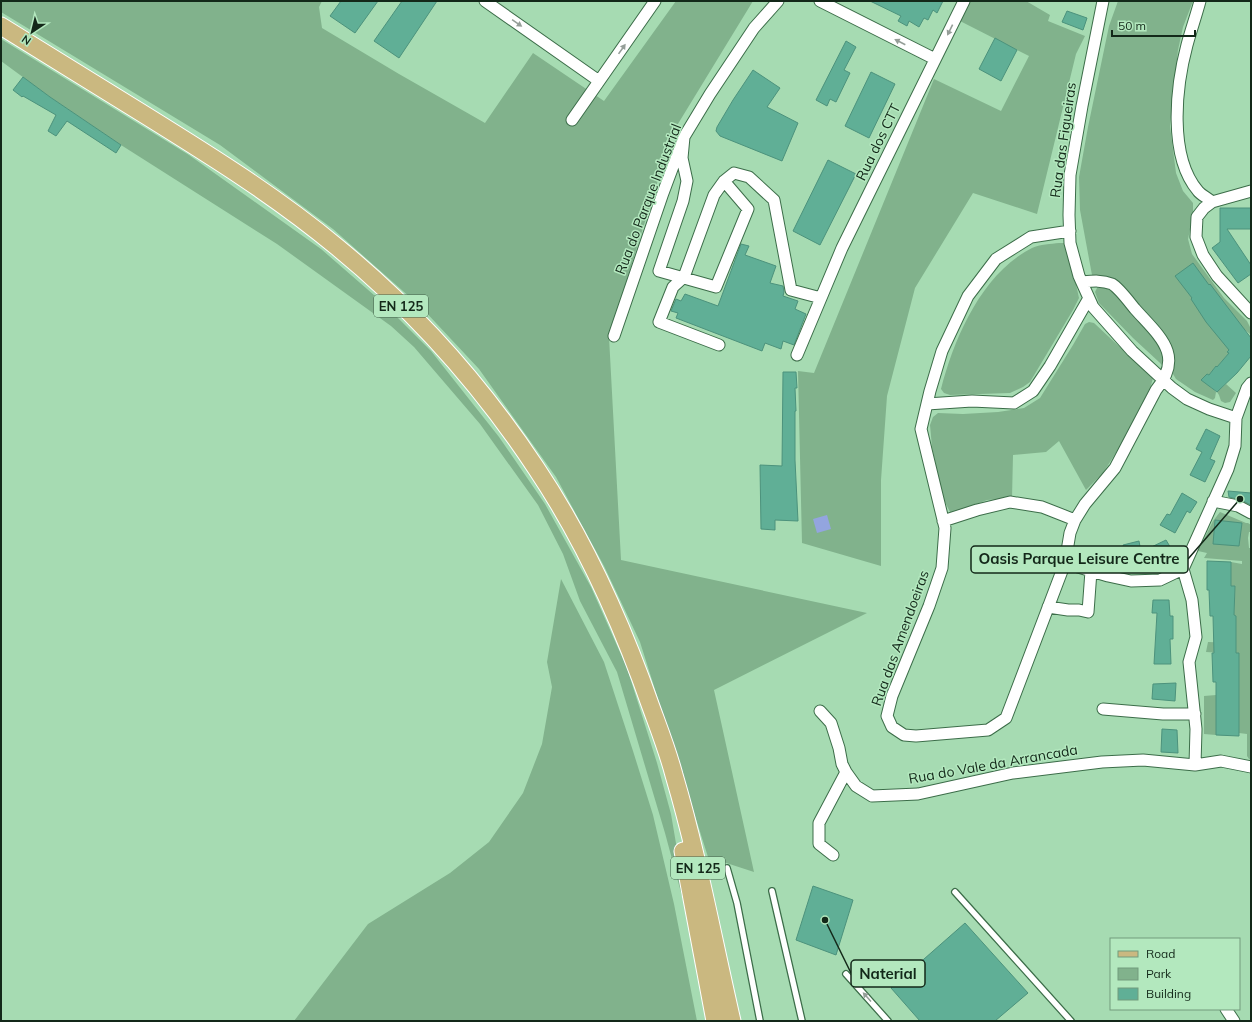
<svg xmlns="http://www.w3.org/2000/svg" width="1252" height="1022" font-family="Mulish,sans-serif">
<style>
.green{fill:#81b28c}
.water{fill:#93a5df}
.building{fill:#60af96;stroke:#4c927c}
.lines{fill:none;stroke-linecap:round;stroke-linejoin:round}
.lane-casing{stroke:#3c6d49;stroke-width:8}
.street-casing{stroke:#3c6d49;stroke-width:13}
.primary-casing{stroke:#fff;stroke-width:19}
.lane{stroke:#fff;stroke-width:5.5}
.street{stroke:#fff;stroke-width:11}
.primary{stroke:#cab880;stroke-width:17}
.oneway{fill:#959e98}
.labels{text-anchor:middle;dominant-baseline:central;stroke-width:3;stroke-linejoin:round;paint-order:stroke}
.shield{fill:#b3e8be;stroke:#43624a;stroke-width:1}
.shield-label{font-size:13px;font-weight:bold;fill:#132819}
.street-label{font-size:14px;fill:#132819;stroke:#b3e8be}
.leader{fill:none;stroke:#132819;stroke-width:1.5}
.callout-dot{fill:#132819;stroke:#b3e8be;stroke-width:1.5}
.callout{fill:#b3e8be;stroke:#132819;stroke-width:1.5}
.callout-label{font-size:15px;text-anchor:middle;font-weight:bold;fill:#132819}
</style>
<rect width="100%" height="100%" fill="#a6dbb2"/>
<path class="green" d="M1 1H322L319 7 322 28 399 74 485 123 533 53 604 101 676 1H753L673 132 609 337 621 560 867 613 714 690 754 872 708 857 640 642 604 566 556 477 479 369 421 307 333 229 220 145 1 12Z
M970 1H1026L1050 15 1048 21 1085 36 1076 54 1037 214 973 193 915 288 887 396 881 480V566L802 543 798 371 814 373 934 79 1001 111 1029 56 960 21Z
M1118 1H1193L1183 27 1178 50 1170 126 1176 173 1183 191 1193 203V215L1188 239 1192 254 1224 298 1247 321 1251 329 1250 334 1245 330 1228 351 1229 353 1217 367 1216 366 1209 375 1207 374 1202 380 1216 392 1215 398 1213 400 1195 392 1176 379 1173 374 1174 353 1171 345 1161 331 1096 277 1092 275 1080 210 1079 177 1088 127 1109 26Z
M1 39 189 155 321 249 382 302 431 351 499 437 545 504 591 587 627 668 657 763 671 814 690 926 665 833 617 672 580 601 563 554 538 505 480 424 414 347 391 326 277 244 121 145 50 97 1 61Z
M1059 243H1064L1068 247 1079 298 1073 310 1030 382 1023 387 1010 393 950 395 944 393 941 389C954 338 982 273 1032 248 1040 244 1051 244 1059 243Z
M1097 288H1104L1113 291 1162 348 1164 364 1162 365 1159 362 1133 338 1099 303 1095 292Z
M1089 322 1094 323 1153 378 1150 389 1131 429 1103 473 1086 490 1059 441 1046 452 1013 455 1012 498 987 500 959 511 950 512 943 498 932 447 930 425 933 417 938 413 963 414 998 412 1024 408 1040 398 1073 345 1085 324Z
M1226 384 1236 393 1230 402 1225 403 1221 401 1219 395 1217 392Z
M1220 512 1246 523H1248L1251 525V532H1249L1248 538 1249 548H1251V760L1249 759 1247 756V734L1239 733V654L1206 652 1208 642 1236 643V616L1234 615 1235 587 1231 586V562L1242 564V561L1204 558 1207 553 1198 551 1213 521Z
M561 579 604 662 633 751 653 815 674 904 697 1021H294L368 924 450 873 489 842 523 793 542 744 552 687 547 662Z
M1216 695V735L1204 734V696Z"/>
<path class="water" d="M827 515 831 529 817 533 813 519Z"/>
<path class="building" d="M341 1H378L355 33 330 16Z
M402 1H437L399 58 374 41Z
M870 1H943L937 13 933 10 928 20 924 18 919 27 909 21 907 26 898 21 901 16Z
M1067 11 1087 18 1083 30 1062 22Z
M995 38 1017 50 1001 81 979 69Z
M846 41 856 47 844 70 850 73 836 102 830 99 827 106 816 100Z
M753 70 780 88 767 107 798 123 782 161 720 136 716 131 717 127 733 100Z
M871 72 895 84 869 138 845 126Z
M23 77 50 97 121 145 116 153 67 121 56 136 48 131 56 115 23 96 22 97 13 90Z
M828 160 856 174 820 245 793 231Z
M1220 208H1251V229H1227L1251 265V274L1238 283 1212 248 1220 242Z
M741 244 749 246 745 255 776 266 770 283 783 286 784 292 783 296 798 301 795 309 806 314 794 345 783 341 781 349 765 343 762 351 676 318 678 313 671 311 676 299 681 301 685 294 718 306Z
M1193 263 1209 285 1210 284 1251 338V356L1237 373 1217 392 1201 380 1207 374 1209 375 1216 366 1217 367 1229 353 1227 352 1229 350 1206 322 1191 299 1192 298 1175 276Z
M783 372H796L797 388H795L796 411H795V460L798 521 775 520V530L761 529 760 465 782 466Z
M1206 429 1220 436 1210 459 1215 461 1205 482 1190 475 1202 452 1196 449Z
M1228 491 1251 493V505L1241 500 1229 497Z
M1182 493 1197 502 1190 513 1187 511 1175 533 1160 525 1167 514 1170 515Z
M1215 520 1242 523 1239 546 1213 544Z
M1166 540 1178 560 1162 568 1157 556 1125 565 1123 561 1127 559 1123 545 1139 541 1141 552Z
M1207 561 1231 562V586H1235L1234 615 1236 616V653H1239V736L1216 735V682H1213L1212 653H1214L1213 616H1210L1209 590H1207Z
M1153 600H1169L1170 616H1173V639H1170L1171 664H1154L1157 613H1152Z
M1176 683 1175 701 1152 699 1153 684Z
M1162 729 1177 730 1178 753 1161 752Z
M813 886 853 900 836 955 796 940Z
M965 923 1028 993 995 1021H920L891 988Z"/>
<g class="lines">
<defs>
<path id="lane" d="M727 868 737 903 760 1021
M772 891 802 1021
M955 892 1071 1021
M846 974 888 1021"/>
<path id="street" d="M485 1 599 81
M820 1 935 59
M1103 1 1082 106 1070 175 1069 215 1070 243 1079 276 1093 307 1132 351 1172 388 1187 399 1209 409 1236 418
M1200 1C1196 16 1191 30 1187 45 1176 86 1168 156 1198 191 1201 195 1208 198 1212 202
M572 120 655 1
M684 137 682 158 687 181 683 201 659 271 716 287 748 209 724 181 714 195 684 277 673 287 659 322 719 345
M724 181 734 173 749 177 774 200 791 290 821 298 797 355
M1251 191 1212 202 1204 208 1197 217 1196 237 1203 255 1217 276 1251 313
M1070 231 1031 237 996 259 968 296 942 351 930 391 921 429 945 528 942 568 929 606 892 696 887 716 892 727 904 735 916 736 988 730 1006 718 1065 563 1070 533 1075 520 1085 504 1115 468 1156 390C1185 355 1159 336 1135 309 1130 303 1119 288 1112 284 1102 280 1093 281 1082 282
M821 298 842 248 964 1
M614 336 663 193 684 137 710 94 754 28 778 1
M927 404 972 401 1014 403 1033 391 1050 366 1089 298
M1213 501 1238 506 1251 513
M943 521 977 510 1010 502 1042 507 1075 520
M1065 563 1108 576 1131 581 1160 580 1183 569
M1048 607 1068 610H1079L1088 612 1091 571
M1103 709 1163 714H1195
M820 711 831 723 839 748 842 764 846 772 856 786 872 796 918 794 1013 773 1102 762 1143 760 1195 765 1221 761 1251 767
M1195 765 1196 729 1189 662 1196 637 1192 600 1183 569 1228 469 1235 446 1236 418 1247 388 1251 383
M833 855 819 844V823L846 772
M1226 1009 1234 1021"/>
<path id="primary" d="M1 26C49 56 97 85 145 115 211 156 277 197 337 247 414 310 481 385 536 468 585 541 622 624 651 707 659 729 668 752 674 775 698 856 713 939 732 1021
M683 851 715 1021"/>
</defs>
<use href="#lane" class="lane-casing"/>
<use href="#street" class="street-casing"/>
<use href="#primary" class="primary-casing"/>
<use href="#lane" class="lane"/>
<use href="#street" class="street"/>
<use href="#primary" class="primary"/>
</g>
<defs><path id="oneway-solid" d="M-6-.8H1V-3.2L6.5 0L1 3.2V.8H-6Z"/></defs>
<g class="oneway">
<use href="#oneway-solid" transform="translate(517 23) rotate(35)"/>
<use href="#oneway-solid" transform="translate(950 30) rotate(116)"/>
<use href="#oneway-solid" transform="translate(900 42) rotate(-153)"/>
<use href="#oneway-solid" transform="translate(622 49) rotate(-55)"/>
<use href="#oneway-solid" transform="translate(867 997) rotate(-132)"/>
</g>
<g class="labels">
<g class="shield">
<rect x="374" y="295" width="54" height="22" rx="3"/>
<rect x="671" y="857" width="54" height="22" rx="3"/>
</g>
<g class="shield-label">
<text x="401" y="306">EN 125</text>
<text x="698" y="868">EN 125</text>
</g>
<g class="street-label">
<text transform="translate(1063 140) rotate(-82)">Rua das Figueiras</text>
<text transform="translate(878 142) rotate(-64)">Rua dos CTT</text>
<text transform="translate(648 199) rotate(-69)">Rua do Parque Industrial</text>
<text transform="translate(900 638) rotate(-70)">Rua das Amendoeiras</text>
<text transform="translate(993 764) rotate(-10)">Rua do Vale da Arrancada</text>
</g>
</g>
<path class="leader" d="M1240 499L1188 559M825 920L851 973"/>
<g class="callout-dot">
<circle cx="1240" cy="499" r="4"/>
<circle cx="825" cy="920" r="4"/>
</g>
<g class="callout">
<rect x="971" y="546" width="217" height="27" rx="4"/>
<rect x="851" y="960" width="74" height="27" rx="4"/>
</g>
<g class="callout-label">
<text x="1079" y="564">Oasis Parque Leisure Centre</text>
<text x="888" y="979">Naterial</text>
</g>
<rect width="1252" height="1022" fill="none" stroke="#132819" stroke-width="4"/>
<rect x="1110" y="938" width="130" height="72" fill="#b3e8be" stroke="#739b7c"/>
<rect x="1118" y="951" width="20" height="6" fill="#cab880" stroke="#739b7c"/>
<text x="1146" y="958" font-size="12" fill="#132819">Road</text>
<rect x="1118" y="968" width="20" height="12" fill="#81b28c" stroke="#739b7c"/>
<text x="1146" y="978" font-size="12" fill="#132819">Park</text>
<rect x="1118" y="988" width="20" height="12" fill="#60af96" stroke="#739b7c"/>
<text x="1146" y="998" font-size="12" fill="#132819">Building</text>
<g transform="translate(32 32) rotate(215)" stroke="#b3e8be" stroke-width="3" paint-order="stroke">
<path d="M0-3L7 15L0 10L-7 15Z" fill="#132819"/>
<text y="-6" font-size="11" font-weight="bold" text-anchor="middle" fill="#132819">N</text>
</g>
<path d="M1112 30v6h83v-6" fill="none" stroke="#132819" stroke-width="2"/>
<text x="1118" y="30" font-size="12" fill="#132819" stroke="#b3e8be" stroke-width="3" paint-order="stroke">50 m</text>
</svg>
